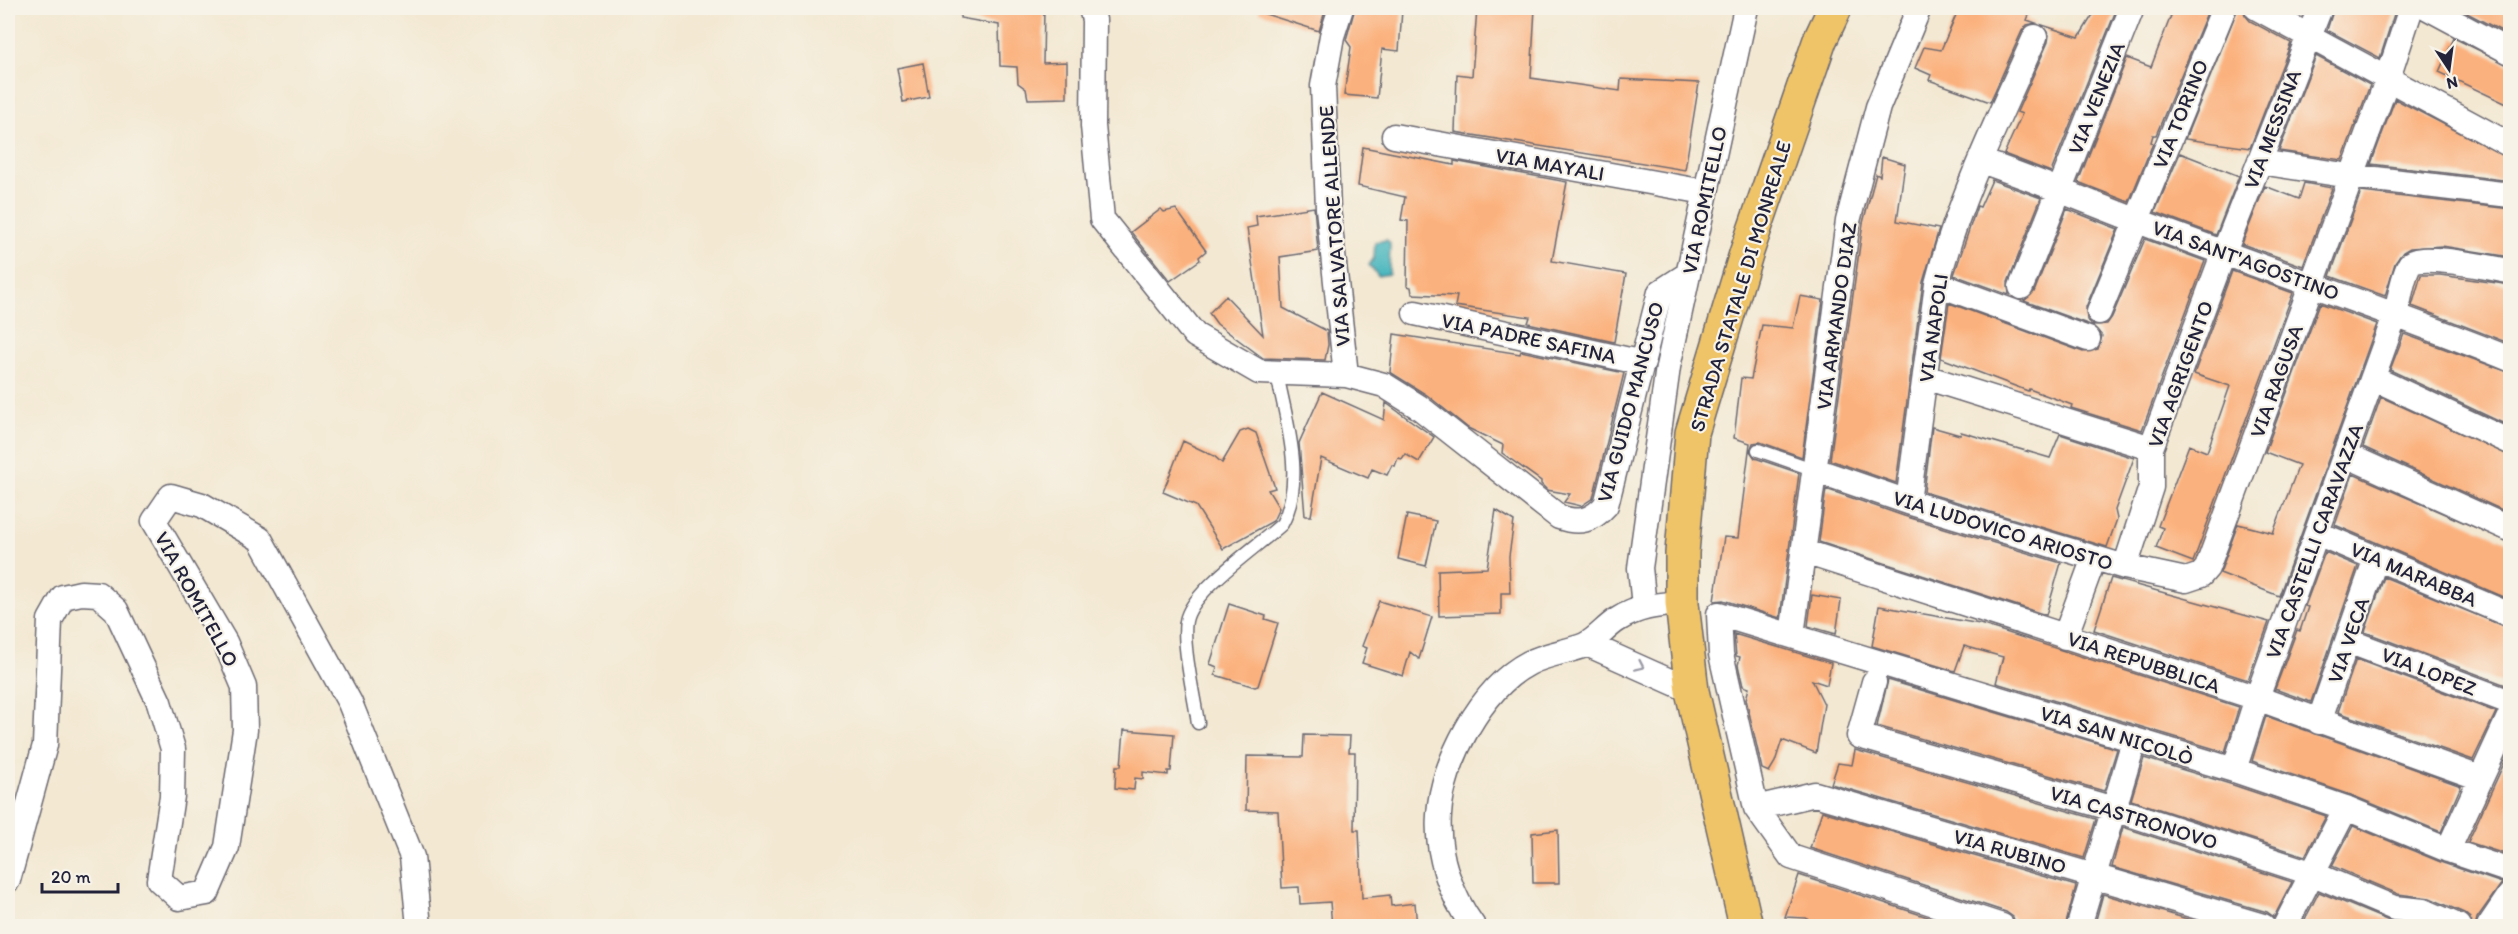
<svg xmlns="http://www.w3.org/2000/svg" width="2518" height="934" font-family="Itim,sans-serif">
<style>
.water{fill:#47b6bd;stroke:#346c7c;stroke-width:1.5}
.building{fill:#fbb17d}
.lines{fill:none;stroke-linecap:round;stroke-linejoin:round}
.service-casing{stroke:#6b6770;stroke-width:15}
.minor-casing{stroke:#6b6770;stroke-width:27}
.primary-casing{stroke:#6b6770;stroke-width:36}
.service{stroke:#fff;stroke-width:12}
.minor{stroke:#fff;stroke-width:24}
.primary{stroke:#efc469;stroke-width:33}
.oneway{stroke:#9c9ca7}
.labels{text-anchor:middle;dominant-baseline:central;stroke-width:4.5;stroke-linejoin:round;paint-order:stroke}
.street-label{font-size:21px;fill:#22223b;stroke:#f7f3e8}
</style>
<rect width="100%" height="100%" fill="#f7f3e8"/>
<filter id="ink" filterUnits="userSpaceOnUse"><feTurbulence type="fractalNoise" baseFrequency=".0167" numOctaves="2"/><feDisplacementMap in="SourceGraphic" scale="12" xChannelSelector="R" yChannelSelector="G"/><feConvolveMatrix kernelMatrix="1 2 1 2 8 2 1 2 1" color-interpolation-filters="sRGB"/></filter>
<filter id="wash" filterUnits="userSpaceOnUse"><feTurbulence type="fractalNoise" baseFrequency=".008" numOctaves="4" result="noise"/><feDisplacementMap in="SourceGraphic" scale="24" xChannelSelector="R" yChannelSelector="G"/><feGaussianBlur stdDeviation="1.35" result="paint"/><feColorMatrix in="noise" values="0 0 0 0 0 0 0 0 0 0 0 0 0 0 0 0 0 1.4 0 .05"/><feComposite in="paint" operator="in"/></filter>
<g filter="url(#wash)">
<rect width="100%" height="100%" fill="#f3e8d2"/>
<path class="water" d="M1387 240 1390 244 1389 274 1378 276 1369 265 1374 258 1375 242Z"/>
<g id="blocks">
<path class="building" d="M961 8H1044L1043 63 1067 62V98L1028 99 1026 89 1018 83 1017 67 1000 66 999 25 960 18Z
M1260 8H1326L1319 31 1259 12Z
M1355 8 1402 10 1399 51 1382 49 1377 98 1344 95 1351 47 1346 40Z
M1477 8H1535L1531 78 1620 91 1621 79 1699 83 1685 170 1455 132 1457 74 1472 76Z
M1959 8H2032L2027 20 2036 23 2027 25 2022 31 1990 102 1929 80 1931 75 1915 68 1924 47 1941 50Z
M2097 8H2117L2051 172 2004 154 2022 114 2017 112 2048 42 2049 35 2042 25 2079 37Z
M2174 8H2209L2156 135H2153L2151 142 2153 143 2129 202 2078 182 2127 58 2151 67Z
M2238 8H2243L2245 15 2250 21 2291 43 2250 148 2185 139Z
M2334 8H2396L2380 58 2327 30Z
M2470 8H2511V36L2467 13Z
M2454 38 2511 66V106L2439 72Z
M2316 56 2370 85 2342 160 2279 151Z
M923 63 929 97 903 102 897 68Z
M2395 99 2511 159V181L2371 164Z
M1363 147 1454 165V161L1567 182 1552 261 1626 274 1614 342 1528 323 1530 317 1455 306 1457 296 1412 294 1411 287 1407 286 1408 221 1401 220 1405 197 1358 186Z
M2180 153 2239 176 2216 235 2155 212Z
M1882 157 1905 164 1897 221 1939 229 1923 282 1896 483 1830 460 1863 223 1876 174 1880 176Z
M1992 180 2041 198 2008 282 2009 295 1954 275 1977 206 1980 207Z
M2304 183 2332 188 2303 266 2242 244 2265 186 2299 199Z
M2361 192 2511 209V257L2442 246 2410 248 2403 252 2395 263 2385 296 2330 276Z
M1314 207 1318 251 1280 257 1283 308 1327 331 1328 345 1325 360 1263 358 1217 324 1209 313 1226 296 1263 335 1247 228 1257 226 1256 216Z
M1161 209 1164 212 1176 209 1206 251 1199 257 1200 260 1170 281 1131 232Z
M2067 209 2118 229 2086 307 2087 320 2094 325 2107 324 2112 317 2145 239 2205 261 2142 430 2071 408 2072 405 2029 389 2028 391 1941 358 1949 303 2083 352 2098 349 2102 336 2093 326 2024 301 2034 292Z
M2232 271 2293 293 2193 562 2156 548 2163 528 2158 526 2189 445 2207 452 2230 386 2194 374Z
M2421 275H2440L2511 285V344L2412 306Z
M1800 296 1823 300 1802 457 1760 442 1753 443 1750 451 1755 458 1799 473 1780 618 1723 600 1714 601 1724 537 1738 538 1750 443 1734 438 1741 378 1751 379 1762 325 1793 328Z
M2320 303 2377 324 2279 596 2220 573 2238 524 2273 533 2299 465 2265 452Z
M1394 334 1520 354 1521 351 1624 373 1593 498 1581 506 1564 502 1570 494 1547 490 1541 484V481L1502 453 1503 445 1468 428 1427 395 1390 372Z
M2404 334 2511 373V427L2390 370Z
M1322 392 1384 420 1386 403 1434 437 1419 462 1405 454 1402 459 1398 458 1395 466 1392 465 1387 475 1372 469 1368 478 1321 458 1311 516H1305L1299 443Z
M2381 397 2511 456V514L2363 447Z
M1932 427 1960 435 1961 432 2050 458 2060 434 2134 458 2115 510 2117 519 2107 547 1924 492Z
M1248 429 1256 433 1275 488 1268 490 1279 508 1273 521 1223 549 1196 506 1163 492 1183 441 1214 456 1222 463 1240 432Z
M2353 474 2511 543V600L2335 525Z
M1826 489 1904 516 2061 563 2046 615 1819 542Z
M1496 510 1514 521 1509 556 1510 593H1501V614L1439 616 1438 570 1487 568Z
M1407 515 1436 521 1426 566 1398 559Z
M2325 552 2358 566 2311 702 2275 689 2297 630 2300 631 2308 607 2305 606Z
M2384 577 2511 629V687L2365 632Z
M2111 578 2269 622 2248 680 2094 630Z
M1812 595 1841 600 1836 634 1808 626Z
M1379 601 1432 617 1419 659 1410 652 1403 676 1362 663 1367 648 1362 646Z
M1229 604 1266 616 1265 619 1278 623 1258 686 1255 687 1215 675 1217 667 1210 664Z
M1879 606 1980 624 2239 707 2225 752 1996 683 2003 657 1964 646 1955 671 1872 646Z
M1734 634 1831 663 1827 685 1812 680 1824 704 1816 753 1782 740 1775 762 1769 772 1762 769 1746 699 1749 688 1743 686 1738 665 1740 657 1736 656Z
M2356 659 2496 712 2473 760 2338 712Z
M1888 680 2117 749 2104 791 1877 726Z
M2266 716 2461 786 2441 832 2351 795 2252 761Z
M1124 730 1174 734 1171 771H1168V775L1143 772V779L1135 778 1134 790 1115 788 1116 766H1121Z
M1304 735 1350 736 1349 752H1355L1354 830H1359L1362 898 1390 895 1391 906 1415 903 1417 927H1332L1330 902 1300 904 1299 887 1282 888 1278 811 1246 810 1247 756 1303 757Z
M2511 748V856L2468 842Z
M1855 750 2096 819 2084 858 1831 784 1838 763 1852 765Z
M2144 758 2230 784 2326 816 2305 856 2131 800Z
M1822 811 2076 886 2065 927H2016L2013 917 2006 912 1810 848Z
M2353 826 2443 863 2502 883 2477 918 2475 927H2472L2470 918 2464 913 2430 898 2398 894 2332 866Z
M2123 827 2292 882 2274 917 2267 912 2112 867Z
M1558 830 1559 883H1533L1532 833Z
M1799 875 1958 927H1824L1805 918 1785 917Z
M2319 892 2389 921 2424 927H2301Z
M2103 894 2214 927H2094Z"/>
</g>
</g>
<g filter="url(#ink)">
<use href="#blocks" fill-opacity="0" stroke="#6b6770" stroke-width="1.5"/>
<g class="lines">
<defs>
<path id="service" d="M1758 450 1815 470
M1198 723C1195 700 1180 638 1187 617 1197 587 1257 547 1282 524 1306 480 1286 420 1277 374"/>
<path id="minor" d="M1091 8 1094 20 1093 126 1102 219 1195 335 1259 372 1346 375 1384 385 1419 407 1559 517C1579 524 1592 521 1606 505L1660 292 1688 274
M1341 8 1332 36 1323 86 1328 208 1346 375
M2257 8 2510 145
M2428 8 2510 52
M1394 136 1705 192
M1981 161C2034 179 2085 201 2138 221 2262 268 2387 310 2510 359
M2260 162 2350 176 2510 195
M1937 284 2088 339
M2021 287 2132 8
M2099 312 2224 8
M1415 313 1643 363
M1925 377 2151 448
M2373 378 2510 442
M2346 455 2510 529
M1815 470 1908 502 2125 567 2186 580 2201 575 2207 568 2388 78 2411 8
M1908 502 1937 284C1959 198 1999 118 2035 37
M2317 533 2510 615
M1805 552 2257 698 2480 778
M2125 567 2151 487V448L2224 252 2320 8
M1644 606 1640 568 1668 367 1746 8
M1792 635 1848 221 1878 107 1919 8
M2065 637 2094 558
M2348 641 2510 702
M1587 644 1692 691
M1874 682 1859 736 2114 809 2311 873 2394 908 2424 911 2458 926
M2319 722 2376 558
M2234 770 2257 698 2396 313C2400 299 2402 277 2410 264 2418 252 2495 269 2510 271
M1756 808 1815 794 2263 926
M2448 850 2510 715
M8 880 45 745 50 620 63 597 81 593 98 594 116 610 159 702 173 749 172 796 159 880 179 898 207 893 227 847 245 730 244 687 225 642 154 521 171 496 202 505 260 539 350 703 412 857 419 926
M1473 926C1451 896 1436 854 1439 815 1442 763 1481 688 1529 663 1546 654 1567 652 1585 645 1597 639 1606 627 1617 620 1639 606 1658 605 1682 603
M2002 926 1791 857 1756 808 1721 654 1719 614 2234 770 2346 808 2448 850 2510 871
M2079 926 2134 741
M2285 926 2346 808
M2489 926 2510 895"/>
<path id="primary" d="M1746 926 1692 691 1682 603V553L1692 433 1746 254 1820 40 1835 8"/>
</defs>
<use href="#service" class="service-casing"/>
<use href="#minor" class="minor-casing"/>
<use href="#primary" class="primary-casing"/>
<use href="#service" class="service"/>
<use href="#minor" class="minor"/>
<use href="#primary" class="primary"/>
</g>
<defs><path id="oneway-chevron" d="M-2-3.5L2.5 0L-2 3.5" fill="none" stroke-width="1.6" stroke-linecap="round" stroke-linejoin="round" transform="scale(1.5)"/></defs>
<use class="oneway" href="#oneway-chevron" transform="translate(1640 666) rotate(25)"/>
</g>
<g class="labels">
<g class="street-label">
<text transform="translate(2096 98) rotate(-68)">VIA VENEZIA</text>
<text transform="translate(2180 114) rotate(-68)">VIA TORINO</text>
<text transform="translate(2272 129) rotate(-69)">VIA MESSINA</text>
<text transform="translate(1550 164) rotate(10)">VIA MAYALI</text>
<text transform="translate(1704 200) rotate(-78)">VIA ROMITELLO</text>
<text transform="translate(1334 226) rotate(-94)">VIA SALVATORE ALLENDE</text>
<text transform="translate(2246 260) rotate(20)">VIA SANT'AGOSTINO</text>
<text transform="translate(1740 286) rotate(-73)">STRADA STATALE DI MONREALE</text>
<text transform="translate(1836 316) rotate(-82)">VIA ARMANDO DIAZ</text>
<text transform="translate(1933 328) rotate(-82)">VIA NAPOLI</text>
<text transform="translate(1529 338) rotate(12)">VIA PADRE SAFINA</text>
<text transform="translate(2180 374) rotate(-70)">VIA AGRIGENTO</text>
<text transform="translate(2276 381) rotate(-70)">VIA RAGUSA</text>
<text transform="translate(1630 402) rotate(-75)">VIA GUIDO MANCUSO</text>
<text transform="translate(2003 530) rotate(17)">VIA LUDOVICO ARIOSTO</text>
<text transform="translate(2314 541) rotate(-70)">VIA CASTELLI CARAVAZZA</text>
<text transform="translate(2414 574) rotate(23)">VIA MARABBA</text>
<text transform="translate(197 599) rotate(61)">VIA ROMITELLO</text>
<text transform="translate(2348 640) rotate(-71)">VIA VECA</text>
<text transform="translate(2144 662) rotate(18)">VIA REPUBBLICA</text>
<text transform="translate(2429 671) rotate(21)">VIA LOPEZ</text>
<text transform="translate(2117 735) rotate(17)">VIA SAN NICOLÒ</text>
<text transform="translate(2134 817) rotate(17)">VIA CASTRONOVO</text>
<text transform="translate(2010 851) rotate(16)">VIA RUBINO</text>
</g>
</g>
<rect width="2518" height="934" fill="none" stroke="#f7f3e8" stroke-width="30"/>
<g transform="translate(2449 69) rotate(167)" stroke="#f7f3e8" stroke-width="4.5" paint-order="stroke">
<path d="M0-4.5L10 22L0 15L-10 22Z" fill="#22223b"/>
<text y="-9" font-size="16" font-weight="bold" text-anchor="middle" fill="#22223b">N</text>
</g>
<path d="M42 883v9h76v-9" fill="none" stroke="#22223b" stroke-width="3"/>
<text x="51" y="883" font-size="18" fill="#22223b" stroke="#f7f3e8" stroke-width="4.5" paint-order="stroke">20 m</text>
</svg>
